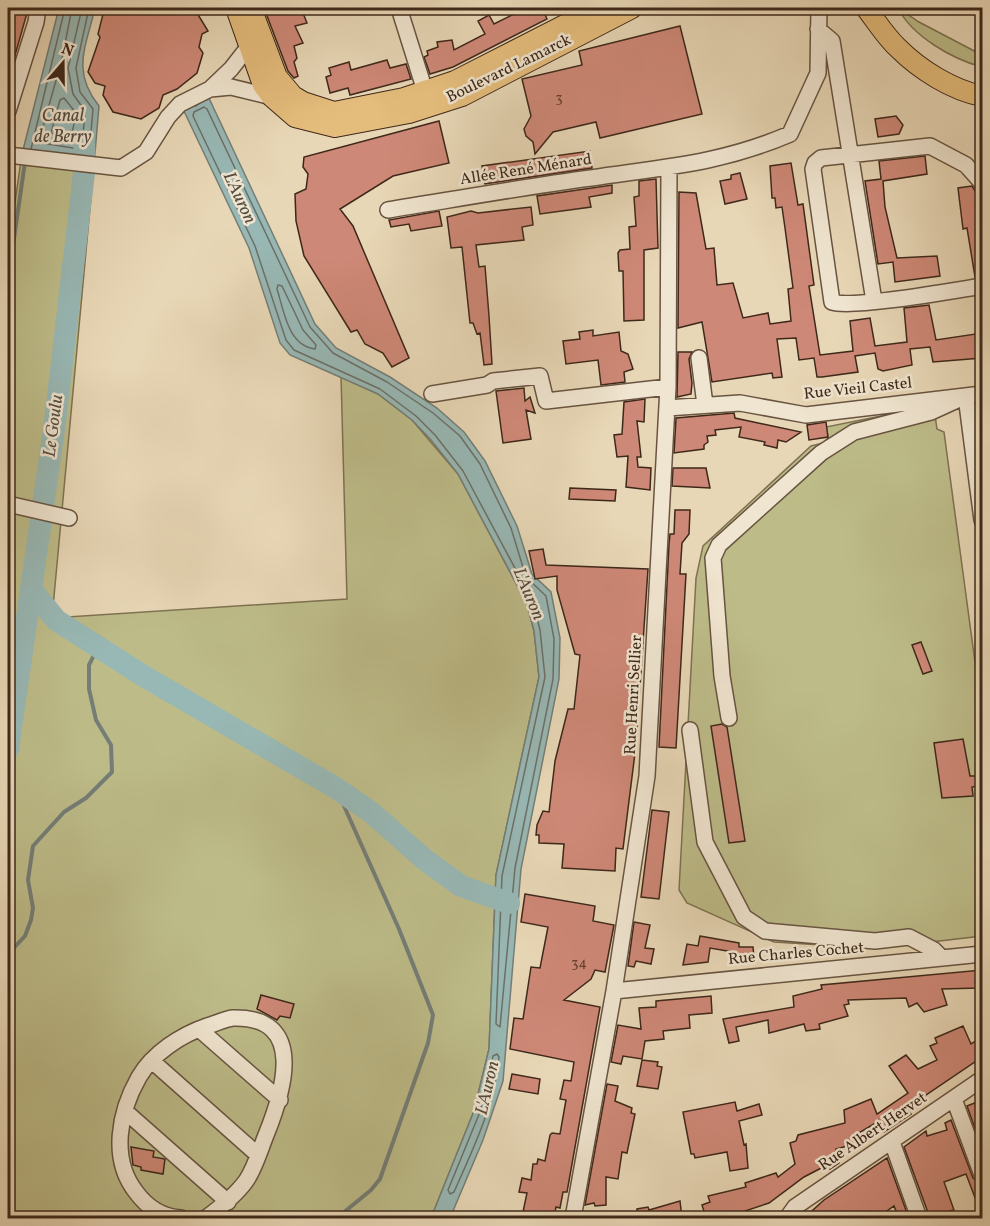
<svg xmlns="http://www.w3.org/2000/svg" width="990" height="1226" font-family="Vollkorn,serif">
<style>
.green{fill:#bdbc89;stroke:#7e7252;stroke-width:1.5}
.water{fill:#98b8b5;stroke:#747e77;stroke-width:1.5}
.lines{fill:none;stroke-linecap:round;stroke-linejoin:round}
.shore{stroke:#6b7068;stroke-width:1.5}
.stream{stroke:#747e77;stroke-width:4}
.river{stroke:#98b8b5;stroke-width:22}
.building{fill:#ce8877;stroke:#3e281a;stroke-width:1.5}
.minor-casing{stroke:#685441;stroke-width:18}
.major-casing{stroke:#3e281a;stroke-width:22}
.minor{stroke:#f0e5d0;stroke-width:15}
.major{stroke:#e4bc7b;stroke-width:20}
.labels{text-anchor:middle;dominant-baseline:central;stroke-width:5;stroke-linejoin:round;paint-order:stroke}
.number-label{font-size:14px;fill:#624031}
.street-label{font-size:16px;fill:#3e281a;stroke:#f0e5d0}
.water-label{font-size:18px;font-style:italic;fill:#544c41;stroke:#f0e5d0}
</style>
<rect width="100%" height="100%" fill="#e8d7b6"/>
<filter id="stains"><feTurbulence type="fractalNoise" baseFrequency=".00333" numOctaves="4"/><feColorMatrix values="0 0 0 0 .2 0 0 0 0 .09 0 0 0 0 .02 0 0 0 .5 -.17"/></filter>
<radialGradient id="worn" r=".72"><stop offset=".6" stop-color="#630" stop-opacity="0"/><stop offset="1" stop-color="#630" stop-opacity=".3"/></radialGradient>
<path class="green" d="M898 8 919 22 982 55V67C952 59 912 36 898 8Z
M22 154 94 165 52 618 347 599 341 376 378 394 412 420 458 474 527 604 534 631 539 677 496 875 489 1049 474 1111 431 1218H8V250Z
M925 407 935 415 937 429 944 432 982 714V936L931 942 923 950 907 945 870 948 774 942 687 903 679 890 696 578 703 546 811 446 823 443 828 438 826 427Z"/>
<path class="water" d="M59 8H95C86 47 71 71 99 106L94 165 22 154Z
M208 96 315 324 336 348 390 377 437 408 464 432 485 461 517 526 532 574 551 592 560 638 559 679 521 869 503 1081 483 1140 450 1218H431L474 1111 489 1049 496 875 539 677 534 631 527 604 458 474 431 440 412 420 378 394 290 355 280 343 249 248 182 107 196 106Z"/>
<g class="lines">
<path class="shore" d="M72 8 62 59 39 141 42 143 79 149 82 147 85 111 73 94 68 68 82 8
M64 98 76 113 71 139 51 133 60 100Z
M204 107 207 109 310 327 333 353 387 382 433 413 460 436 480 464 511 528 526 577 546 596 554 639 553 679 515 868 500 1027 496 1024 502 876 545 677 540 630 533 602 463 471 435 435 416 416 380 389 294 350 286 340 255 246 193 116 194 112Z
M31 149 65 8
M89 155 93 109 80 92 76 68 89 8
M278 285 282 286 303 330 316 345 315 349C288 346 284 311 277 289Z
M497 1054 499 1057C495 1104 473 1149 454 1192L450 1194 448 1190 480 1112 493 1056Z"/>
<path class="stream" d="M8 280 25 162
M336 788 399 929 433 1015 428 1043 380 1179 371 1190 337 1218
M8 954 25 936 31 920 33 908 28 880 33 846 64 812 86 798 112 772 111 745 96 720 89 689V665L98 647"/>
<path class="river" d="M31 589 56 620 142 675 336 788 372 813 424 859 461 886 509 903
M8 749 55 422 85 164 84 141"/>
</g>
<path class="building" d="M108 8H194L208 31 202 34 199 47 203 53 197 73 177 89 163 95 159 108 141 119 113 112 103 95 105 86 95 83 88 72 100 37 98 34 104 10Z
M264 8H301L307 23 295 26 303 43 294 46 297 58 294 62 298 76 294 78 288 71Z
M513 8H542L547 19 453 67 430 74 424 57 428 55 427 51 438 47 437 42 452 40 454 50 485 34 478 21 489 15 494 24 516 13Z
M8 11 27 13 8 80Z
M680 26 702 114 600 138 596 122 553 132 535 154 533 142 526 136 524 129 531 116 522 79 582 65 579 51Z
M387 60 390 68 406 64 411 79 350 95 348 88 330 93 326 77 331 75 329 68 349 62 351 70Z
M896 116 903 125 899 134 878 137 875 119Z
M439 121 449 163 393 176 340 209 353 226 409 358 392 367 383 353 365 344 357 330 351 332 304 256 296 221 295 194 306 189 308 174 303 167 304 157Z
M590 151 592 168 485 184 482 166Z
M925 156 927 174 883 181 885 207 897 258 937 256 940 276 895 282 893 262 878 264 865 181 881 179 879 161Z
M791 163 798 205 803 204 814 285 809 286 820 355 853 351 850 321 870 318 875 346 907 342 904 308 929 305 936 340 982 333V358L933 362 930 347 910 349 912 365 883 371 878 369 875 353 855 356 858 372 822 377H817L814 358 799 360 796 338 777 339 782 377 773 378 772 373 712 382 702 322 678 328 679 192 696 193 706 249 714 248 717 285 733 283 743 318 768 313 770 324 791 321 788 289 793 288 785 228 782 207 776 208 775 198H772L770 166Z
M740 173 747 199 725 204 720 181 731 179V175Z
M656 179 658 248 644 250V320L624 321 623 271H619L618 253 620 250 630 249 629 227 636 226 634 197 639 196V181Z
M612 185V193L589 197 591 207 540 214 537 196Z
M972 186 979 197 980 209 982 208V277H975L967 228 963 229 958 188Z
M531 207 533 225 522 227 524 240 476 245 479 267 485 266 489 316 492 364 484 365 480 333 477 334 473 323H470L462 247 451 248 447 217 471 211 478 213Z
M439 211 442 226 411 231 409 224 391 227 389 220Z
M593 330V336L619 332 621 351 628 354 633 369 624 372 625 382 601 385 598 360 566 364 563 341 580 339 579 332Z
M678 352H692L689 359 692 383 691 394 677 397Z
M524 388 525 401 530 397 535 413 526 410 531 439 503 443 496 391Z
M645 399 644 422 637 421 641 457H637L638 467 651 468 650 490 626 487 628 456 617 457 614 435 622 434 624 402Z
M734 413 735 418 801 432 786 442 778 440 777 448 764 445 765 442 739 437 741 427 715 430 716 435 707 436 708 442 704 445V449L674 453 676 418Z
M826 422 828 437 809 440 807 425Z
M673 468H706L710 488 672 486Z
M570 488 616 490 615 501 569 499Z
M675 510H690L689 534 682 543 680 574H686L676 748 659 747 669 544 670 534H674Z
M543 549 546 565 648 569 636 745 623 849 616 848 615 871 562 868 564 844 539 843V835H536L537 825 543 811 549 812 555 761 568 709H574L580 655 575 654 557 590V576L535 579 529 551Z
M921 642 932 671 923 674 912 645Z
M722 724 727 727 745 841 729 843 711 726Z
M963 739 970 776H976L977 786 972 787 973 796 942 798 934 743Z
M652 810 669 812 659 899 641 897Z
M525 894 595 906 593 921 614 925 605 972 595 970 591 979 564 1000 600 1007 567 1192H563L560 1208 556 1207 554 1218 523 1212 527 1193 519 1192 522 1178 531 1180 533 1164H537L538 1159 545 1161 550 1135 552 1133 560 1134 566 1100 560 1099 564 1080 571 1081 574 1062 510 1049 514 1018 523 1019 531 967 540 968 548 927 521 922Z
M634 922 650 925 645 948 654 949 651 964 636 961 634 967 628 966Z
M700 936 739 943V947H753L754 958H734L733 952 710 948 708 962 683 965 687 944 698 946Z
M982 970V981L975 982 978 988 942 989 947 1005 924 1012 917 1003 909 1007 906 998 848 1000 849 1004 844 1005 848 1016 819 1024 820 1029 806 1031 804 1024 769 1033 768 1020 736 1027 739 1041 729 1043 723 1019 794 1007 793 996 822 989 821 985Z
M261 995 294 1004 290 1018 280 1016 277 1020 257 1009Z
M711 996 712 1013 689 1015 690 1028 663 1031 664 1039 645 1041 642 1059 623 1056 621 1064 611 1062 618 1025 641 1029 639 1008 656 1007V1001Z
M963 1026 971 1044 982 1037V1057L907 1108 911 1114 884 1132 878 1119 879 1121 857 1134 859 1143 836 1149 839 1163 830 1169 829 1164 804 1177 769 1203 724 1218H706L702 1205 710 1202 708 1196 746 1187 745 1183 776 1173 778 1177 795 1164 790 1143 796 1141 798 1135 845 1123 844 1110 871 1099 877 1114 908 1093 889 1066 906 1055 918 1069 937 1060 930 1046 937 1043 935 1038Z
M642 1060 658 1062 657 1066 662 1067 658 1089 637 1086Z
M512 1074 540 1079 538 1094 509 1089Z
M607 1084 618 1086 615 1101 632 1108 631 1113 635 1114 627 1153 622 1152 618 1179 606 1177V1205L595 1206 594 1203 585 1205Z
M982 1100V1148L967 1106Z
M735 1102 737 1111 759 1104 762 1115 739 1121 744 1145 746 1144 748 1168 730 1171 727 1152 695 1158 694 1154H691L683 1112Z
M951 1120 973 1178 982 1184V1216L966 1174 944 1182 954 1210 949 1211 951 1216 930 1218 904 1147 926 1131 927 1136 947 1130 945 1123Z
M131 1147 154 1151 153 1157 165 1159 163 1174 141 1170V1167L133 1165Z
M887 1158 907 1213 898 1216 894 1206 877 1218H804L824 1200Z
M680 1201 682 1218H629L628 1214 637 1212V1209L648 1207 649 1210Z"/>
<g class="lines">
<defs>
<path id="minor" d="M399 8 425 91
M818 29 832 41 874 301
M210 89 231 87 272 97
M8 111 36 22 38 8
M8 155 121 168 146 152 168 117 180 104 210 89 231 69 249 46
M982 183 966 165 930 146 821 158 815 163 813 169 832 302C851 309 956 290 982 286
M388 210C456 199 523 187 591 178 664 167 720 164 790 134L818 73 819 8
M699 358 705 405
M432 394 487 385 493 381 540 376 546 401 668 387
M667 408 740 403 806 415 982 394
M8 504 69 518
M729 718 722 676 713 558 719 545 821 453 854 432 931 412 966 396 982 520
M690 730 705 842 744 917 765 931 875 941 909 937 934 950 941 957
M614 991 982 954
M199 1029 280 1100
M152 1061 258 1155
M954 1099 982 1175
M125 1111 228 1202
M892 1142 919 1218
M181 1218C161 1217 147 1207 136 1192 110 1159 119 1112 139 1077 153 1053 181 1035 207 1026 215 1024 224 1019 233 1018 308 1016 283 1093 266 1135 260 1150 255 1168 246 1181 235 1196 221 1207 206 1218
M573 1218 614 991 647 776 668 387 669 168
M787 1218 795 1207 982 1079"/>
<path id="major" d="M236 8 263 85 272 97 295 117 335 127 409 113 462 96 632 8
M251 8 277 77 293 96 303 102 334 112 404 98 455 81 598 8
M866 8C876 21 886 37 898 48 920 70 952 90 982 96"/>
</defs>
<use href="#minor" class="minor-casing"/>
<use href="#major" class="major-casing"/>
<use href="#minor" class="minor"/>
<use href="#major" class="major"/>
</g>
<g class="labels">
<g class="number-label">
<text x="559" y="98">3</text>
<text x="579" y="963">34</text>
</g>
<g class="street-label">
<text transform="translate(509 69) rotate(-26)">Boulevard Lamarck</text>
<text transform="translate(526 170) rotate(-9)">Allée René Ménard</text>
<text transform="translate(858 389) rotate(-6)">Rue Vieil Castel</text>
<text transform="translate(634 695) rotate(-87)">Rue Henri Sellier</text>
<text transform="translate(796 954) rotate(-5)">Rue Charles Cochet</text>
<text transform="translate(873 1132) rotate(-34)">Rue Albert Hervet</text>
</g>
<g class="water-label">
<text x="63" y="116">Canal<tspan x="63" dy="21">de Berry</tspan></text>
<text transform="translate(239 198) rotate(65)">L'Auron</text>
<text transform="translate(54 426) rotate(-83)">Le Goulu</text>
<text transform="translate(528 594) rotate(67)">L'Auron</text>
<text transform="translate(488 1088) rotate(-77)">L'Auron</text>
</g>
</g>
<rect width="990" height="1226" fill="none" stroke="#e8d7b6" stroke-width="30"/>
<rect x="9" y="9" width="972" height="1208" fill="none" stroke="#3e281a" stroke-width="3"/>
<rect x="15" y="15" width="960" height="1196" fill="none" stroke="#3e281a" stroke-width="1.5"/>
<g transform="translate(63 63) rotate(20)" stroke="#f0e5d0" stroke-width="4.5" paint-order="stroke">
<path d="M0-4.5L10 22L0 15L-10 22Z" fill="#3e281a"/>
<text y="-9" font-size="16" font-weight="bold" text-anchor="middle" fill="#3e281a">N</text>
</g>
<rect width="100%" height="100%" filter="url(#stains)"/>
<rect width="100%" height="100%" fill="url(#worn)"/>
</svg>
